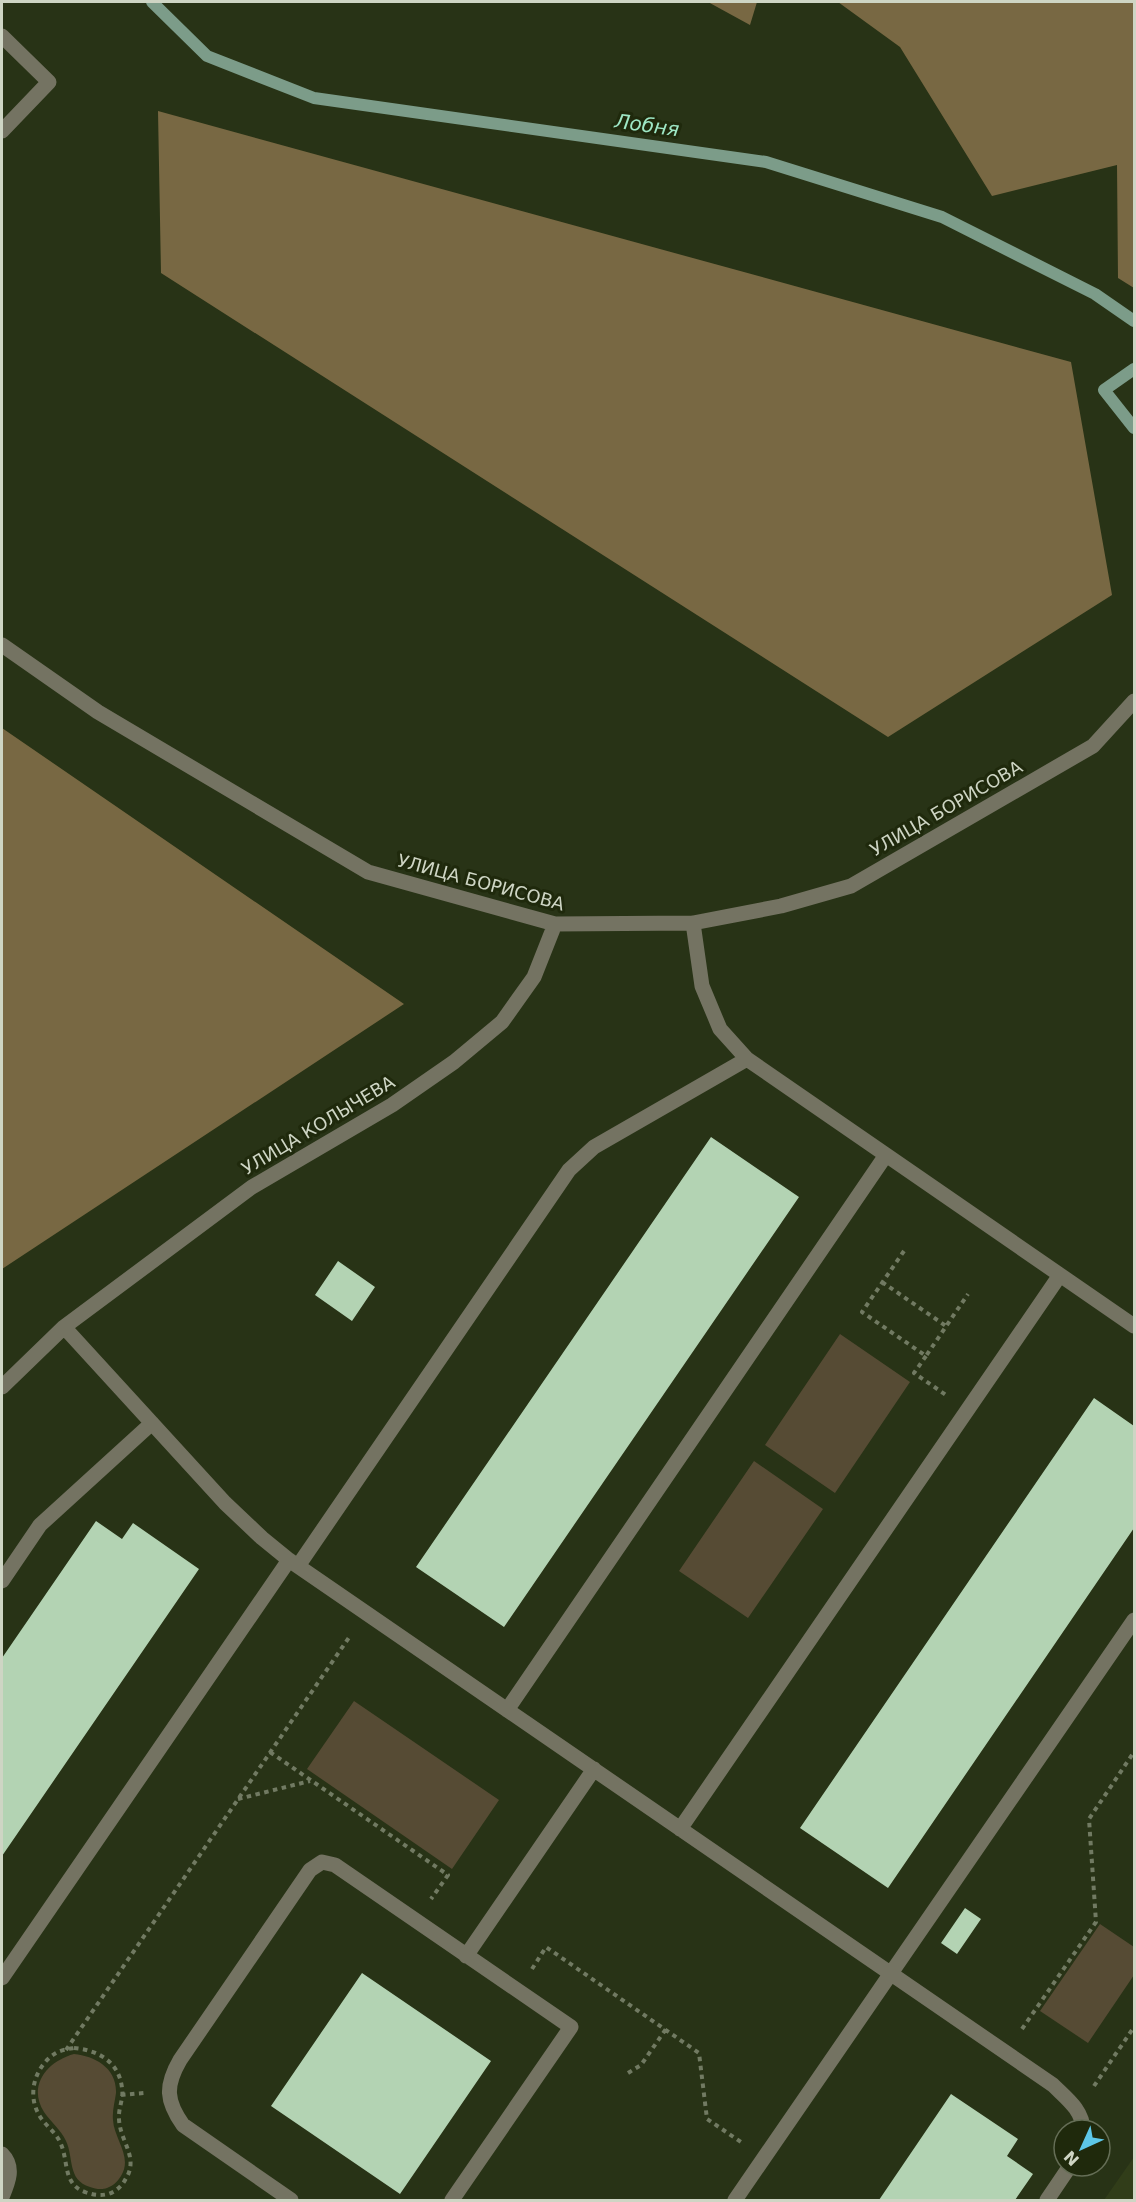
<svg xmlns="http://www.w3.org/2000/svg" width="1136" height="2202" font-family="'DejaVu Sans',sans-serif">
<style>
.built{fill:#313d19}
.green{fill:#564b34}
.forest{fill:#786843}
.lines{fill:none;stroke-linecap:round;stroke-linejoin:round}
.stream{stroke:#7c9c89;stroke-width:12}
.building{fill:#b3d3b3}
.path{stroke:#717a62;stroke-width:4;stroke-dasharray:4.5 4.5;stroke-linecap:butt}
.minor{stroke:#747362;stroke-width:15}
.labels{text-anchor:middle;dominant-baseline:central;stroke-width:6;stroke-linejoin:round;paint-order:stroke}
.street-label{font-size:18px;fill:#ced5c4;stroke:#1f290c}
.water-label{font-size:20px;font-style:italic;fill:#9ee7c5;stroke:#1f290c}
</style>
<rect width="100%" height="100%" fill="#283316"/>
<path class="built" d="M1134 2157V2200H1104Z"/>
<path class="green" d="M840 1334 910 1382 835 1493 765 1445Z
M754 1461 823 1509 748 1618 679 1571Z
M354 1701 499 1800 452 1869 307 1769Z
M1100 1924 1134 1947V1975L1088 2043 1040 2011Z
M74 2054C95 2056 117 2068 116 2093 115 2101 112 2111 113 2120 114 2139 133 2157 121 2176 118 2181 113 2186 107 2188 102 2190 95 2189 90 2187 67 2180 74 2158 66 2141 61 2130 51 2122 44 2112 27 2085 48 2061 74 2054Z"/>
<path class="forest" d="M708 2H757L750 25Z
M838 2H1134V288L1118 278 1117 165 992 196 900 47Z
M158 111 1071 362 1112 595 888 737 161 273Z
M2 728 404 1004 2 1269Z"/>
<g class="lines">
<path class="stream" d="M152 2 207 56 314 98 766 162 942 217 1095 294 1134 321
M1134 369 1104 390 1134 428"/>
</g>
<path class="building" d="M711 1137 799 1197 504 1627 416 1567Z
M338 1261 375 1287 352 1321 315 1295Z
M1094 1398 1134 1426V1528L888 1888 800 1828Z
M96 1521 122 1539 133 1523 199 1569 2 1856V1658Z
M965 1908 981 1919 957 1954 941 1943Z
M362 1973 491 2061 400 2194 271 2106Z
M951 2094 1018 2139 1007 2156 1033 2174 1015 2200H879Z"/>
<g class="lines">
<path class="path" d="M904 1251 862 1312 926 1356 968 1294
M882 1282 946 1326
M926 1356 914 1373 946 1395
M270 1752 448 1875 431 1899
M238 1799 310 1781
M532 1969 546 1947 699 2053 707 2119 741 2142
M1022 2029 1096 1922 1089 1819 1134 1752
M74 2048C97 2050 119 2061 122 2088 124 2098 118 2109 119 2119 120 2142 140 2158 125 2180 122 2186 115 2192 108 2194 100 2196 93 2195 85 2192 62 2184 69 2160 60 2142 55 2131 43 2124 38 2113 27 2092 36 2065 56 2053 61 2050 68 2049 74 2048Z
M66 2050 350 1636
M628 2073 641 2065 666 2029
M1094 2086 1134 2027
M121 2095 144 2093"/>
<path class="minor" d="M2 36 49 82 2 131
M2 645 98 712 368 872 555 924 693 923 781 906 851 886 1093 746 1134 701
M693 923 702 986 720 1029 747 1059 1134 1326
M64 1327 225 1503 262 1538 289 1560 1053 2085C1066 2098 1083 2110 1083 2130
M2 1387 64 1327 252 1187 392 1105 454 1062 502 1022 534 977 555 924
M298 1566 569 1170 594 1147 747 1059
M2 1581 40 1525 152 1423
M507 1710 886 1155
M680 1829 1060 1275
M466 1956 594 1769
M2 1978 289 1560
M2 2154C15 2167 8 2183 2 2197
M291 2200 183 2125C166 2101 165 2086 180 2060L310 1870 322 1862 335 1865 571 2027 452 2200
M735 2200 1134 1620
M1047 2200 1070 2166"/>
</g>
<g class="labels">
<g class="street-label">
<text transform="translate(946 808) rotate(-30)">УЛИЦА БОРИСОВА</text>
<text transform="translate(481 882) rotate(15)">УЛИЦА БОРИСОВА</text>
<text transform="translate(318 1125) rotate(-31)">УЛИЦА КОЛЫЧЕВА</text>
</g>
<g class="water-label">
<text transform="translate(647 125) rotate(8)">Лобня</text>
</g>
</g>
<rect width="1136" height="2202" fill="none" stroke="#ced5c4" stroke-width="6"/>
<g transform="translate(1082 2148) rotate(225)"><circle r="28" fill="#1f290c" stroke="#656e56" stroke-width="1.5"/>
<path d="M0-4.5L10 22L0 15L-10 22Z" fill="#5dc7e8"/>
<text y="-9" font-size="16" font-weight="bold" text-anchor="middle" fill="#ced5c4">N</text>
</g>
</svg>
